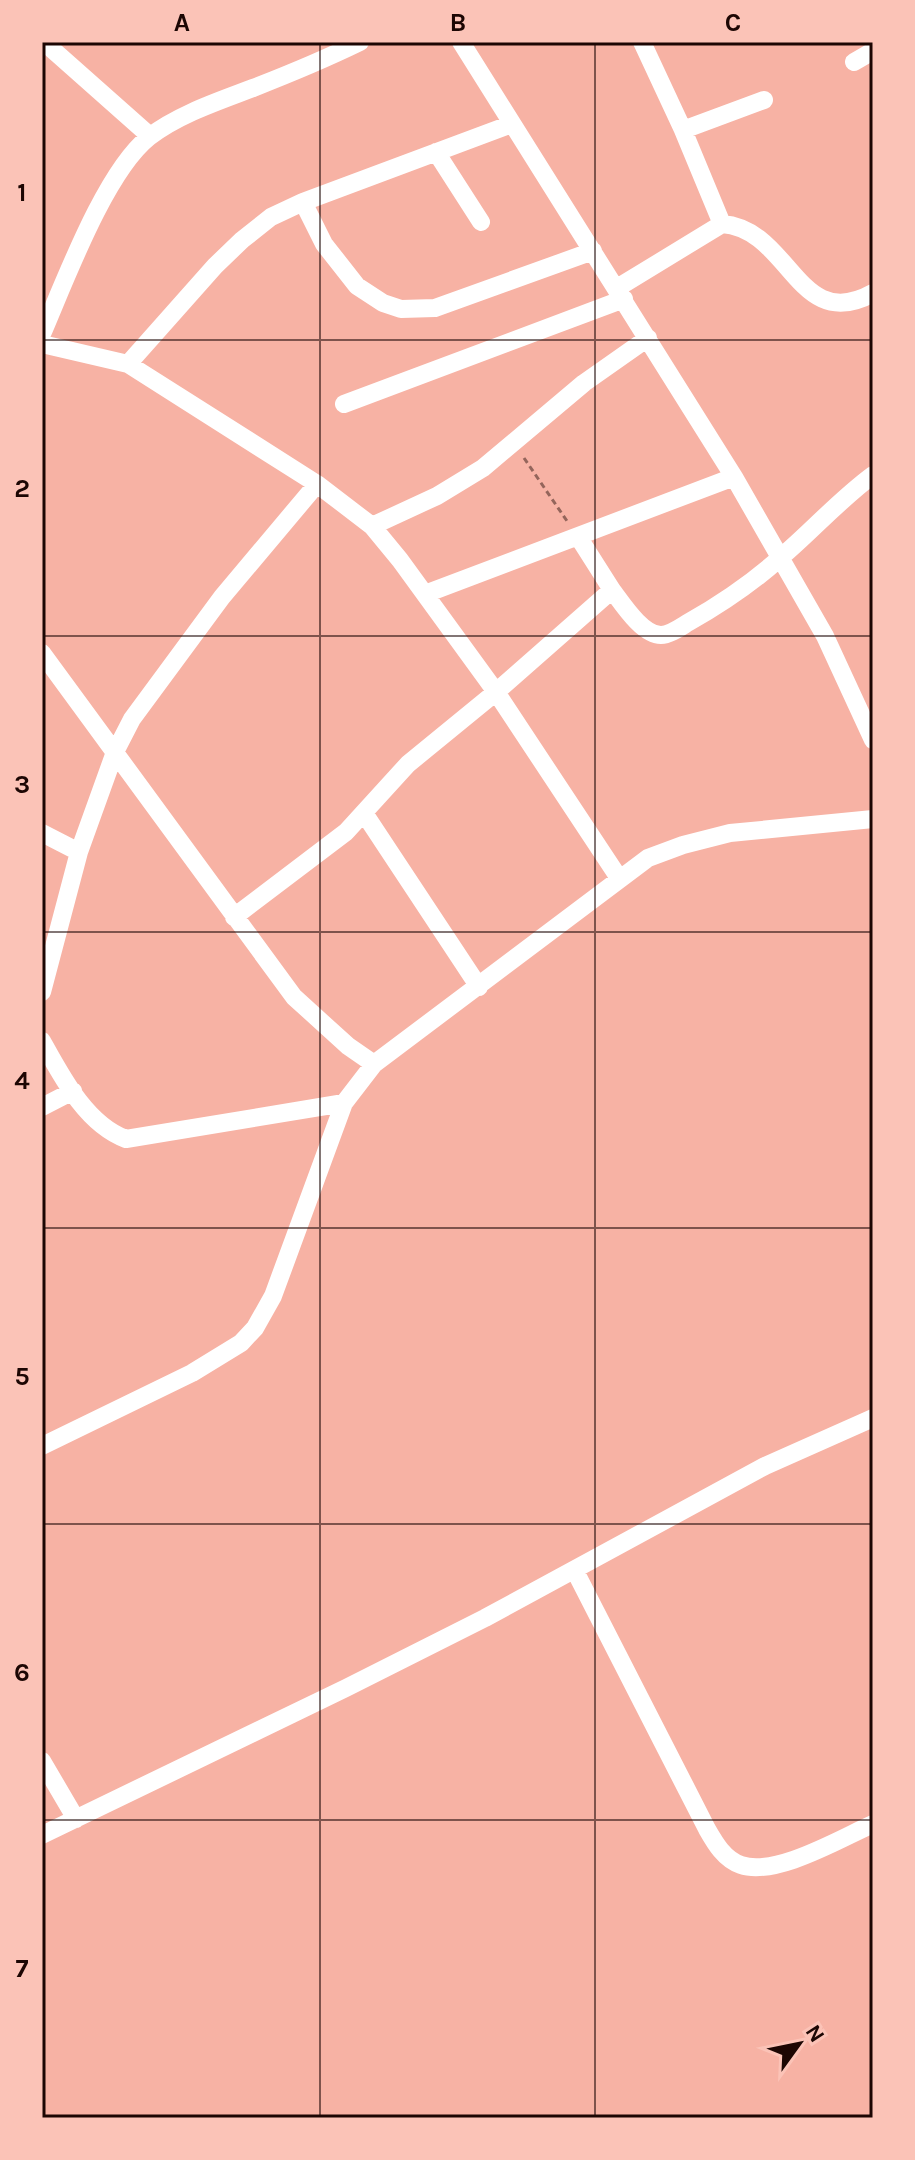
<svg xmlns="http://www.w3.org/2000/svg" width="915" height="2160" font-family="Karla,sans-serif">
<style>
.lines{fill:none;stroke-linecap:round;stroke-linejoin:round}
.path{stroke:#94655b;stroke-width:3;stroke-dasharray:6 4;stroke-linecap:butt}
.minor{stroke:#fff;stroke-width:18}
.grid{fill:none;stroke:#1c0603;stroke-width:2;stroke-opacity:0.55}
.neatline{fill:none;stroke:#1c0603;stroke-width:3}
.grid-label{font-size:26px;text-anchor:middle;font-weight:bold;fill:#1c0603}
</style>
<rect width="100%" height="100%" fill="#f7b2a4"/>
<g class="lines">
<path class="path" d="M524 458 567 521"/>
<path class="minor" d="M44 42 150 136
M461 42 734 477 825 636 873 740
M642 42 683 130 722 224C791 229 797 335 873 293
M854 62 873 51
M683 130 764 100
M436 152 481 222
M303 202 324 244 357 286 383 303 401 309 435 308 593 251
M617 288 722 224
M42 334C65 281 105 172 149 137 179 114 219 101 253 88 289 74 325 59 360 42
M42 344 128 364 317 484 372 526 400 560 496 692 619 878
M128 364 215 266 242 240 271 217 303 202 512 124
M344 404 624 299
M372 526 437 496 483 468 584 383 648 338
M579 538 612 590
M425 594 734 477
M42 653 294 997 348 1046 374 1064
M364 813 479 987
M42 833 79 852
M234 917 346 832 408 764 496 692 612 590C622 603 642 635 661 635 670 635 682 626 689 622 721 604 753 582 780 558 812 531 839 500 873 475
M42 992 79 852 115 752 132 719 222 597 317 484
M42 1041C62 1077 86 1124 126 1139L344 1103
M42 1107 73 1091
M42 1446 192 1373 241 1343 255 1328 273 1296 344 1103 374 1064 648 858 683 845 730 833 873 819
M575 1571 707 1829C715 1843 724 1859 741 1865 776 1877 841 1838 873 1824
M42 1761 76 1819
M42 1835 346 1688 485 1618 765 1466 873 1418"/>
</g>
<path class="grid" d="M320 42V2118M595 42V2118M42 340H873M42 636H873M42 932H873M42 1228H873M42 1524H873M42 1820H873"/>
<rect width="915" height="2160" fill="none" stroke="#fbc3b7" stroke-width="88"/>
<g transform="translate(799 2044) rotate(57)" stroke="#fbc3b7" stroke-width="6" paint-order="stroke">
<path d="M0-6L14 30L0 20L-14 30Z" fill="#1c0603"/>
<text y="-12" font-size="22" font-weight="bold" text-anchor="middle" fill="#1c0603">N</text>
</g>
<rect x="44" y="44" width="827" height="2072" class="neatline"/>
<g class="grid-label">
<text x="182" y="31">A</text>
<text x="458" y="31">B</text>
<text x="733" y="31">C</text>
<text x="22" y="201">1</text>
<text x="22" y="497">2</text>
<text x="22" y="793">3</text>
<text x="22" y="1089">4</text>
<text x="22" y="1385">5</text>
<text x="22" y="1681">6</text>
<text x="22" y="1977">7</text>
</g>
</svg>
